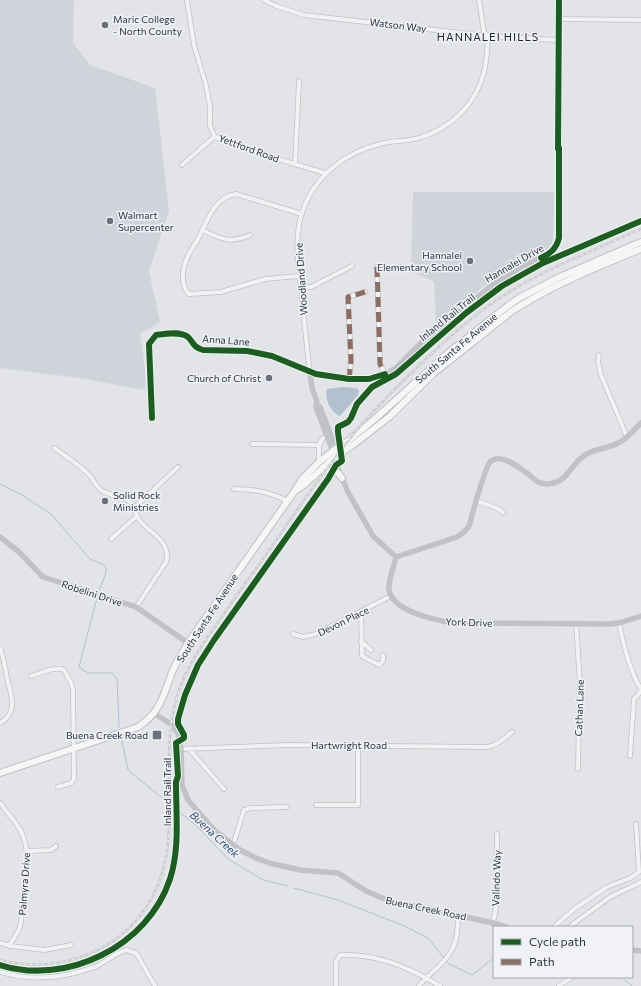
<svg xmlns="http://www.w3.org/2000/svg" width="641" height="986" font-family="Commissioner,sans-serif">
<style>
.built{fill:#d1d3da}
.water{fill:#b3c0d0}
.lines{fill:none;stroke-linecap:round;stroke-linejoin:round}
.stream{stroke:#b3c0d0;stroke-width:1}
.street-casing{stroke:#c1c2c5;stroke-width:5.5}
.primary-casing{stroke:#bfc1c5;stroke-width:8}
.street{stroke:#f1f2f4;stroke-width:4}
.secondary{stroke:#c0c2c5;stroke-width:5.5}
.primary{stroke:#f6f6f6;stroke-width:6}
.rail-casing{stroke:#cbccce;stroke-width:2.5}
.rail{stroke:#f0f2f6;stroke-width:1;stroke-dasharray:3;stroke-linecap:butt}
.quiet{stroke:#8d6e63;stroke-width:5;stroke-dasharray:10 5;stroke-linecap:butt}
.cycleway-casing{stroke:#f0f2f6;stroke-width:8}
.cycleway{stroke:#1b5e20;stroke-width:6}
.poi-dot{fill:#6b707a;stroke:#f0f2f6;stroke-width:1.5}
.labels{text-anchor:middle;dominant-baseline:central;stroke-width:3;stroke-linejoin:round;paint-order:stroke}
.poi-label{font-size:10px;fill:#2a313f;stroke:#f0f2f6;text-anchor:start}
.street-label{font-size:10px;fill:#2a313f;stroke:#f0f2f6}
.neighbourhood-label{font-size:11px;letter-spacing:1px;fill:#1c2230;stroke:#f0f2f6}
.water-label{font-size:11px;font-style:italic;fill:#374e71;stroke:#f0f2f6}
</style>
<rect width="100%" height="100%" fill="#e3e4e7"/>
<path class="built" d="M0 0H74L73 43 90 65 155 88 169 211 149 271 160 322 140 334 145 369V390L79 378 0 368Z
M413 192H550L554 193 553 241 546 252 485 285 436 326 434 282 411 271Z"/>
<path class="water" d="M342 387 355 388 359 390 358 395 341 415 339 416C330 410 324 399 327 389Z"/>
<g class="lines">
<path class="stream" d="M0 484 22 495 51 514 90 559 104 565 106 568V573L99 591
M97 598 79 667 88 673H112L117 679 119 727
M121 737 128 770 199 828 228 859 263 880 288 886
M294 888 338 900 407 927 429 939 444 958
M446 960 449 964 472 975 494 958
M621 977 632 986"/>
<defs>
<path id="street" d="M187 0 194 45 206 85 210 107V126L215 137 271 157 325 173
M264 0 276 6 304 15 488 36 558 40
M558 19 641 20
M295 164 299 81
M182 165 215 136
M202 230C221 239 230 244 250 235
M377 267 380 364 385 374
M299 276 265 279 221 292 189 294C179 285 183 266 188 256 191 249 196 243 199 237 207 221 215 196 236 194L302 214
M300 288 311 287 352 266
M599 355 598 362 601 375 627 437
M349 379 351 361 348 297 365 292
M152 418 149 344 156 335C165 334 180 331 188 337 194 343 193 347 203 350L247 351 272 356 310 373C307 347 304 322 302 297 299 271 294 242 301 216 312 178 343 153 380 144 393 140 409 142 422 137 452 127 476 104 484 72 487 61 487 48 488 36L484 32 479 0
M252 444 319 445V462
M319 445 322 439 327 435
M54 448C67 457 81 465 91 477 94 481 96 486 100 489 107 496 117 494 126 499 138 506 133 513 140 521 151 534 172 542 166 562L136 607
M234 489C252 489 271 492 287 501
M477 501 499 509 503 513
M135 507 178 467
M111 539 137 516
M361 612 362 656 379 665 383 661V655
M619 623C623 643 630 672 641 689
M576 624 581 698 579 718 578 769
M293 634 303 637 316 634 391 596
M361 641 371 650
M0 648C4 657 5 668 7 678 11 695 19 712 0 723
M31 676C41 673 54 666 64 670L71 683 73 690 74 779 71 783 58 787
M181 749 288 745 486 747C496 746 504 739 512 732
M189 749 224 789
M630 756 634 699 641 691
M0 803C15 823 26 830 27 857L21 922 19 930 9 946
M316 805H358V745
M233 845 244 810 251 808 287 807
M27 851 51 850 56 846
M493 923 497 902V834
M554 927 574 909 607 887 630 878 639 872 636 824
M569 927 610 897 641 882
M0 943 11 946 44 950 71 945
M0 972C27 980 55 979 82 971 87 969 92 968 97 966 107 961 115 953 126 950L136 953 155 986
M336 986V962L340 955C348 955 355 955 362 956 390 959 417 972 440 986
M419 986C425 978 432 973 439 966 456 950 458 937 458 915
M559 986 572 977"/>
<path id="primary" d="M322 469 338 473 342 478
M298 489 305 484 336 456 353 445 389 417 434 373 512 311C552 285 597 267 641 249
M0 773 138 727C162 711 163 695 173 670 177 661 183 652 188 643L296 489 302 479 319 462 334 450 348 441 376 418 448 353 509 305 521 297 562 276 641 242"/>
</defs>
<use href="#street" class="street-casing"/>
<use href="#primary" class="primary-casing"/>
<use href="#street" class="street"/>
<path class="secondary" d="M320 407 336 449V456L338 469 348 492 373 536 396 557
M334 454 316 407 317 402 312 388 310 373 349 379H369L385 374 395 369 422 342 495 283 523 266 553 252 557 245 559 238V148L558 149 559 0
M0 537 19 552 43 577 136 607 188 643
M396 557 457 537 464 532 469 526C472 516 485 465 491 461 501 454 516 465 524 471 532 476 536 484 547 484 566 483 568 470 580 459 592 448 605 450 618 443 627 439 634 430 641 423
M396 557C394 567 388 580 389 590 392 611 435 620 453 623L609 624 619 623 641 616
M155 714 171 724 178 733 181 749 182 785 188 800 214 830 240 850 256 858 269 863 300 870 338 873 366 891 392 902 430 909 493 923 506 927
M632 950 641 951"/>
<use href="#primary" class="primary"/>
<defs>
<path id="rail" d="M0 960C52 973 109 957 142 913 191 847 155 769 177 696 186 667 203 643 221 618 234 599 247 580 261 562 292 517 323 471 358 429 379 403 404 380 428 357 450 336 473 316 498 299 542 270 592 251 641 229"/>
</defs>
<use href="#rail" class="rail-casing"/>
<use href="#rail" class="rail"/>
<path class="quiet" d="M377 267 380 364 385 374
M349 379 351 361 348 297 365 292"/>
<defs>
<path id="cycleway" d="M541 258C551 253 556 249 559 238V148L558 149 559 0
M152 418 149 344 156 335C165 334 180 331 188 337 194 343 193 347 203 350L247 351 272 356 316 374 349 379H369L385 374
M0 965C67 986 148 946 170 879 180 848 176 815 176 782L178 776 176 743 184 738V735L178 724V719L185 695 198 665 214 640 328 479 336 465 342 461 338 432V427L348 422 351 418 357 404 372 387 396 374 466 313 502 286 543 263 641 221"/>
</defs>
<use href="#cycleway" class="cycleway-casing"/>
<use href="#cycleway" class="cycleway"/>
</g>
<g class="poi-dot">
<circle cx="105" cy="25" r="4"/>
<circle cx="110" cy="221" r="4"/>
<circle cx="470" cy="261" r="4"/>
<circle cx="269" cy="378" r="4"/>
<circle cx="105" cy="501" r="4"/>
<rect x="152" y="730" width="10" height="10" rx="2"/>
</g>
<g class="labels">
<g class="poi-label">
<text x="113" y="19">Maric College<tspan x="113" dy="12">- North County</tspan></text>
<text x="118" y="215">Walmart<tspan x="118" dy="12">Supercenter</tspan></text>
<text x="462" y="255" text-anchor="end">Hannalei<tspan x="462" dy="12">Elementary School</tspan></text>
<text x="261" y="378" text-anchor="end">Church of Christ</text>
<text x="113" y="495">Solid Rock<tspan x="113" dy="12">Ministries</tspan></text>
<text x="148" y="735" text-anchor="end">Buena Creek Road</text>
</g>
<g class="street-label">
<text transform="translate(398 25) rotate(7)">Watson Way</text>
<text transform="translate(249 148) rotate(20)">Yettford Road</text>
<text transform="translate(514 263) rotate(-30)">Hannalei Drive</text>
<text transform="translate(301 279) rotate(-94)">Woodland Drive</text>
<text transform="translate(447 317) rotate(-39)">Inland Rail Trail</text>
<text transform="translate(226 340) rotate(4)">Anna Lane</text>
<text transform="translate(456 348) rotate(-40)">South Santa Fe Avenue</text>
<text transform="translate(92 593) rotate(18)">Robelini Drive</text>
<text transform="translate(207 618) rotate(-57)">South Santa Fe Avenue</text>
<text transform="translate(343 621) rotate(-26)">Devon Place</text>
<text transform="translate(469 622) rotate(2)">York Drive</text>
<text transform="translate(579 708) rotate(-88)">Cathan Lane</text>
<text x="349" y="745">Hartwright Road</text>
<text transform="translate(167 792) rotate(-90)">Inland Rail Trail</text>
<text transform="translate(496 878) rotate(-88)">Valindo Way</text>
<text transform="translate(24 884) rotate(-86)">Palmyra Drive</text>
<text transform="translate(426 908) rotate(12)">Buena Creek Road</text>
</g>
<g class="neighbourhood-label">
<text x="488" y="36">HANNALEI HILLS</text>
</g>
<g class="water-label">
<text transform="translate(215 834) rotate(43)">Buena Creek</text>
</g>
</g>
<rect x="493" y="926" width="140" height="52" fill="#f0f2f6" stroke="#a1a5ad"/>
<rect x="501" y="939" width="20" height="6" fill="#1b5e20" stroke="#a1a5ad"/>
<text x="529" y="946" font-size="12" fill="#2a313f">Cycle path</text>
<rect x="501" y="959" width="20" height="6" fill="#8d6e63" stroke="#a1a5ad"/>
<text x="529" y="966" font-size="12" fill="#2a313f">Path</text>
</svg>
